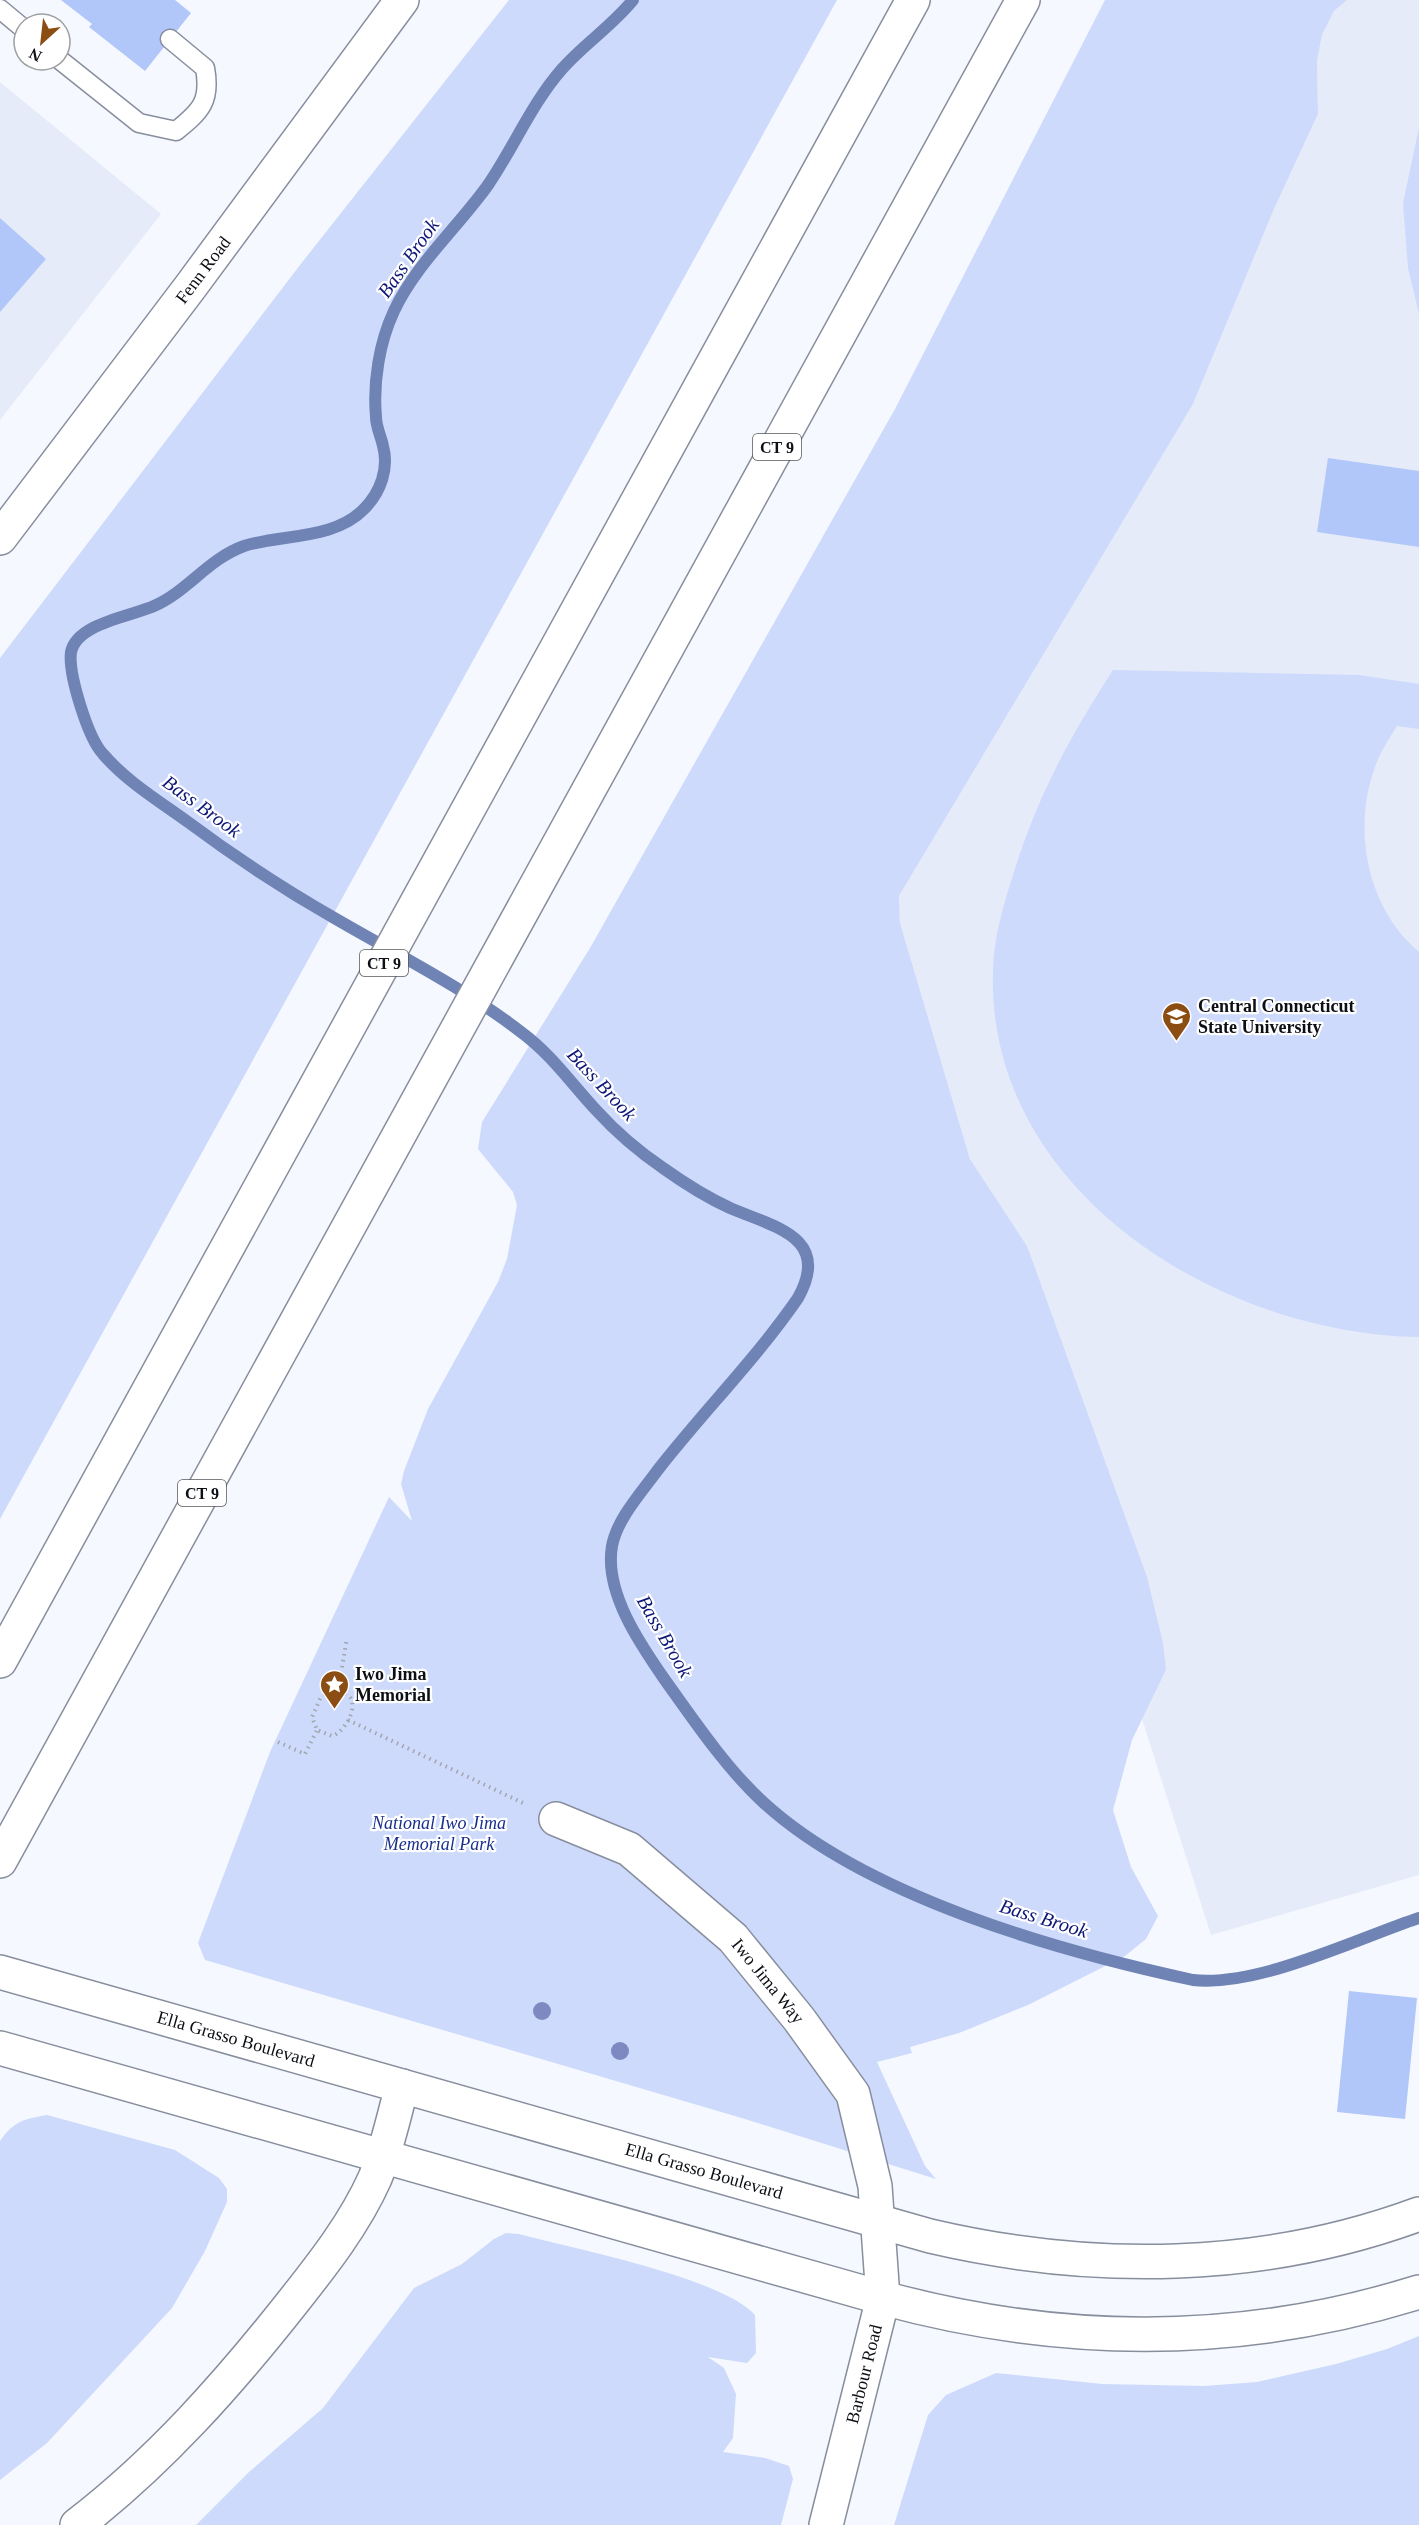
<svg xmlns="http://www.w3.org/2000/svg" width="1419" height="2525" font-family="Georgia,serif">
<style>
.built{fill:#e5ebf8}
.green{fill:#cddafc}
.lines{fill:none;stroke-linecap:round;stroke-linejoin:round}
.stream{stroke:#6f83b4;stroke-width:12}
.building{fill:#b1c6f9}
.lane-casing{stroke:#878e9d;stroke-width:21}
.street-casing{stroke:#878e9d;stroke-width:36}
.secondary-casing{stroke:#878e9d;stroke-width:36}
.highway-casing{stroke:#878e9d;stroke-width:36}
.path{stroke:#a2a5ab;stroke-width:4;stroke-dasharray:1.5 4.5;stroke-linecap:butt}
.lane{stroke:#fff;stroke-width:18}
.street{stroke:#fff;stroke-width:33}
.secondary{stroke:#fff;stroke-width:33}
.highway{stroke:#fff;stroke-width:33}
.tree{fill:#7d89c0}
.labels{text-anchor:middle;dominant-baseline:central;stroke-width:4.5;stroke-linejoin:round;paint-order:stroke}
.shield{fill:#fff;stroke:#55575a;stroke-width:1.5}
.shield-label{font-size:16px;font-weight:bold;fill:#0c0f14}
.street-label{font-size:18px;fill:#0c0f14;stroke:#fff}
.poi-label{font-size:18px;font-weight:bold;fill:#0c0f14;stroke:#fff;text-anchor:start}
.park-label{font-size:18px;font-style:italic;fill:#1a2f8d;stroke:#fff}
.water-label{font-size:20px;font-style:italic;fill:#0d1877;stroke:#fff}
</style>
<rect width="100%" height="100%" fill="#f5f8ff"/>
<path class="built" d="M1347 0H1419V1875L1211 1935 1142 1719 1166 1670 1027 1246 970 1159 900 923 899 896 1193 404 1274 209 1318 114 1317 61 1322 35 1334 11Z
M0 82 161 214 0 420Z"/>
<path class="green" d="M509 0H837L0 1519V658L300 265Z
M1105 0H1347L1334 11 1322 35 1317 61 1318 114 1274 209 1193 404 899 896 900 923 970 1159 1027 1246 1147 1577 1163 1643 1166 1670 1132 1740 1113 1810 1131 1867 1158 1916 1146 1939 1125 1956 1028 2005 959 2033 910 2047 912 2053 877 2062 925 2166 936 2179 745 2119 205 1960 198 1943 270 1752 389 1497 412 1521 401 1484 404 1471 428 1409 498 1282 507 1259 517 1205 513 1192 478 1149 482 1122 590 948 895 409Z
M1419 128V314L1408 268 1403 203Z
M1113 670 1359 675 1419 684V729L1397 726C1389 739 1380 752 1375 767 1352 830 1367 908 1419 952V1337C1214 1334 974 1183 994 954 997 927 1005 900 1013 875 1037 797 1069 738 1113 670Z
M47 2115 175 2150 219 2178 227 2189V2202L205 2251 172 2308 47 2443 0 2480V2141C14 2121 24 2119 47 2115Z
M506 2233 519 2234C571 2248 723 2278 755 2315L756 2353 747 2363 708 2357 724 2368 736 2394 733 2438 723 2452 765 2458 789 2466 793 2479 781 2525H196L249 2472 323 2408 414 2288 462 2264 494 2239Z
M1419 2336V2525H894L928 2415 946 2395 996 2373 1102 2384 1204 2386 1257 2382 1336 2364 1387 2349Z"/>
<g class="lines">
<path class="stream" d="M633 0C612 26 584 44 562 69 532 103 514 147 488 185 458 227 416 264 394 311 379 343 373 383 376 417 376 427 381 436 383 446 389 468 381 492 364 509 334 540 282 534 244 546 208 559 188 591 154 606 132 616 77 623 71 652 68 674 88 738 103 754 126 781 159 801 188 822 235 857 285 890 336 919 398 955 464 988 521 1032 552 1055 570 1082 596 1110 616 1132 638 1151 663 1168 684 1183 706 1197 730 1208 774 1227 832 1237 798 1298 756 1359 702 1413 657 1471 641 1493 617 1519 612 1546 604 1592 640 1644 665 1680 695 1722 726 1768 764 1803 867 1897 1058 1951 1193 1980 1259 1987 1356 1939 1419 1918"/>
</g>
<path class="building" d="M61 0H175L191 13 145 71 89 27 92 24Z
M0 218 46 259 0 312Z
M1328 458 1419 471V547L1317 532Z
M1349 1991 1417 1998 1405 2119 1337 2112Z"/>
<g class="lines">
<defs>
<path id="lane" d="M0 9 24 29
M60 60 139 123 176 131C201 111 211 101 205 68L170 39"/>
<path id="street" d="M556 1819 629 1849 733 1938 799 2019 853 2094 875 2186 883 2298 826 2525"/>
<path id="secondary" d="M0 538 191 286 402 0
M0 1972 930 2236C1093 2274 1262 2272 1419 2214
M0 2048 883 2298C1063 2347 1240 2348 1419 2292"/>
<path id="highway" d="M0 1661 913 0
M0 1861 1023 0
M77 2525C159 2462 228 2384 292 2303 323 2264 355 2223 375 2178 387 2149 394 2116 402 2086"/>
</defs>
<use href="#lane" class="lane-casing"/>
<use href="#street" class="street-casing"/>
<use href="#secondary" class="secondary-casing"/>
<use href="#highway" class="highway-casing"/>
<path class="path" d="M334 1689C339 1692 349 1694 351 1699 357 1711 343 1733 332 1736L317 1730 312 1717 321 1697Z
M338 1691 347 1638
M348 1720 523 1803
M278 1742 305 1754 317 1730"/>
<use href="#lane" class="lane"/>
<use href="#street" class="street"/>
<use href="#secondary" class="secondary"/>
<use href="#highway" class="highway"/>
</g>
<g class="tree">
<circle cx="542" cy="2011" r="9"/>
<circle cx="620" cy="2051" r="9"/>
</g>
<defs>
<symbol id="university-pin" viewBox="-11 -11 22 30"><path d="M0 17L-7.5 6A9.5 9.5 0 1 1 7.5 6Z" fill="#8c4d13" stroke="#fff"/><path d="M0-5L7-2L0 1L-7-2ZM-4 1L0 2.5L4 1V4Q0 6-4 4Z" fill="#fff"/></symbol>
<symbol id="sight-pin" viewBox="-11 -11 22 30"><path d="M0 17L-7.5 6A9.5 9.5 0 1 1 7.5 6Z" fill="#8c4d13" stroke="#fff"/><path d="M0-6L1.8-2.2L6-1.7L2.9 1.2L3.7 5.4L0 3.3L-3.7 5.4L-2.9 1.2L-6-1.7L-1.8-2.2Z" fill="#fff"/></symbol>
</defs>
<g fill-rule="evenodd">
<use href="#university-pin" x="1160" y="1000" width="33" height="45"/>
<use href="#sight-pin" x="318" y="1668" width="33" height="45"/>
</g>
<g class="labels">
<g class="shield">
<rect x="753" y="434" width="48" height="26" rx="4.5"/>
<rect x="360" y="950" width="48" height="26" rx="4.5"/>
<rect x="178" y="1480" width="48" height="26" rx="4.5"/>
</g>
<g class="shield-label">
<text x="777" y="447">CT 9</text>
<text x="384" y="963">CT 9</text>
<text x="202" y="1493">CT 9</text>
</g>
<g class="street-label">
<text transform="translate(203 270) rotate(-53)">Fenn Road</text>
<text transform="translate(768 1981) rotate(51)">Iwo Jima Way</text>
<text transform="translate(236 2039) rotate(16)">Ella Grasso Boulevard</text>
<text transform="translate(704 2171) rotate(16)">Ella Grasso Boulevard</text>
<text transform="translate(864 2374) rotate(-76)">Barbour Road</text>
</g>
<g class="poi-label">
<text x="1198" y="1006">Central Connecticut<tspan x="1198" dy="21">State University</tspan></text>
<text x="355" y="1674">Iwo Jima<tspan x="355" dy="21">Memorial</tspan></text>
</g>
<g class="park-label">
<text x="439" y="1823">National Iwo Jima<tspan x="439" dy="21">Memorial Park</tspan></text>
</g>
<g class="water-label">
<text transform="translate(408 258) rotate(-55)">Bass Brook</text>
<text transform="translate(202 806) rotate(36)">Bass Brook</text>
<text transform="translate(602 1084) rotate(47)">Bass Brook</text>
<text transform="translate(665 1636) rotate(60)">Bass Brook</text>
<text transform="translate(1044 1918) rotate(17)">Bass Brook</text>
</g>
</g>
<g transform="translate(42 42) rotate(207)"><circle r="28" fill="#ffffff" stroke="#9e9fa1" stroke-width="1.5"/>
<path d="M0-4.5L10 22L0 15L-10 22Z" fill="#8c4d13"/>
<text y="-9" font-size="16" font-weight="bold" text-anchor="middle" fill="#0c0f14">N</text>
</g>
</svg>
